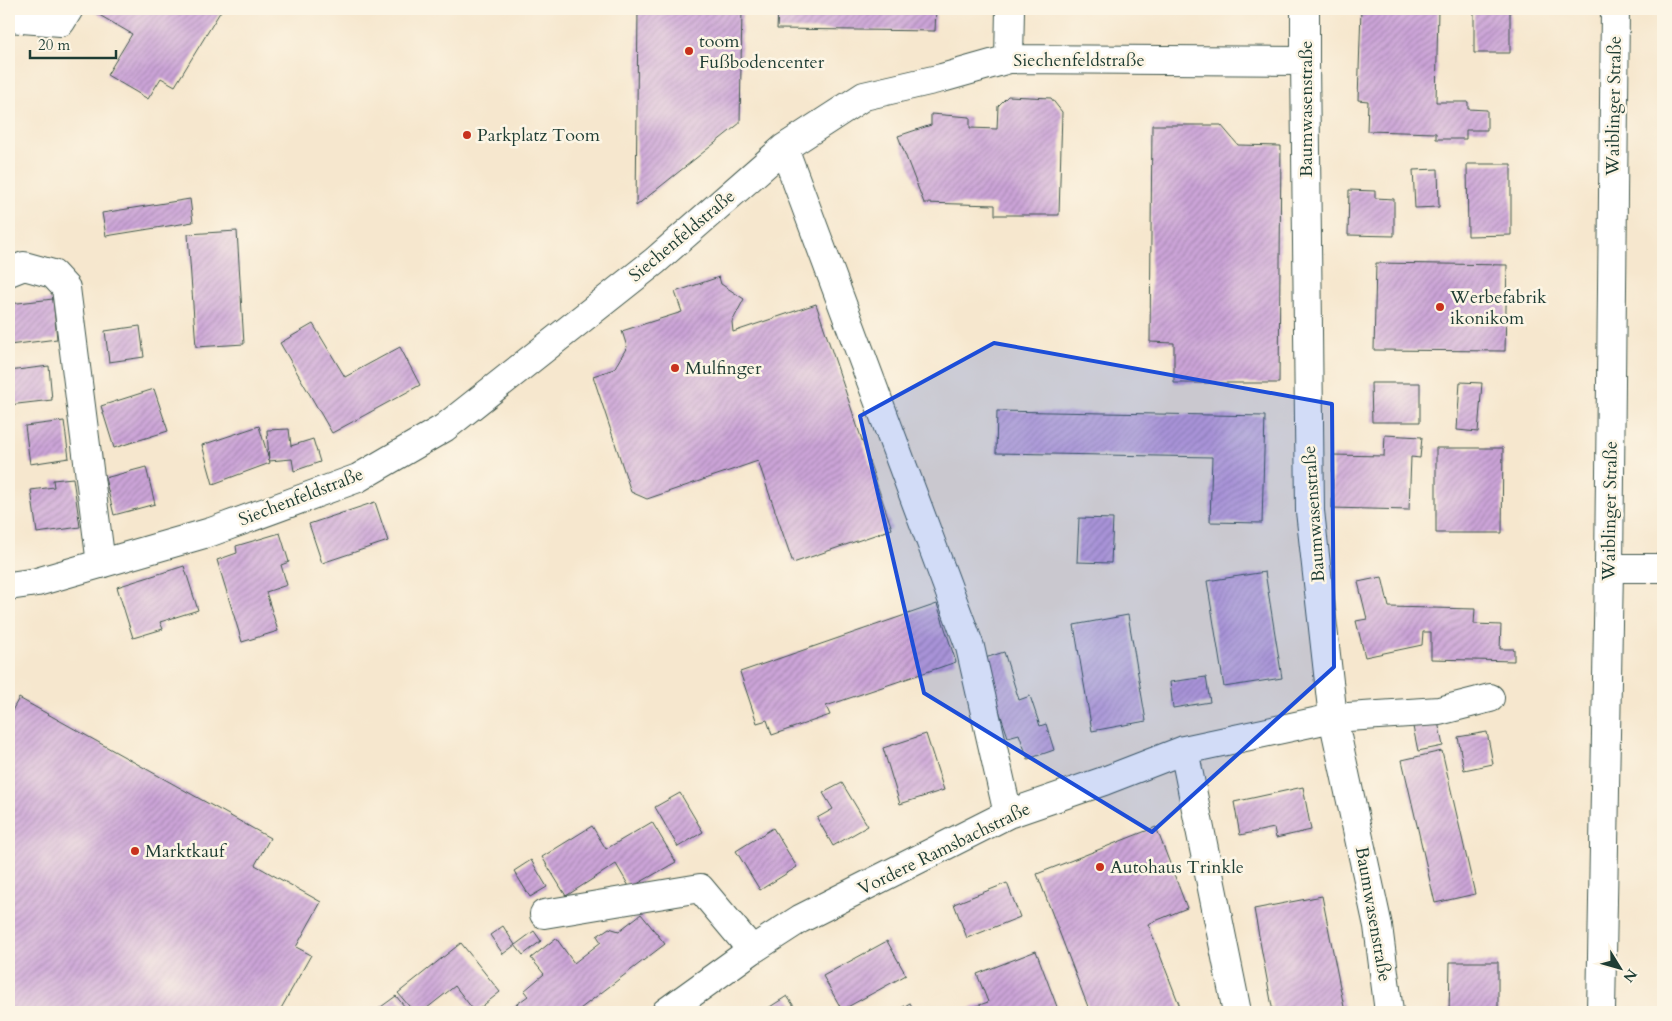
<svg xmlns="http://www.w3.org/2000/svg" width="1672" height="1021" font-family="Cardo,serif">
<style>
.building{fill:url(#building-hatch)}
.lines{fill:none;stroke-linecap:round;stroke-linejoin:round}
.minor-casing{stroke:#3f564b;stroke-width:30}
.major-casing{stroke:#3f564b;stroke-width:30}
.minor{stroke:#fff;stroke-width:28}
.major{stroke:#fff;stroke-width:28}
.marked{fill:#1d4ed8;fill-opacity:0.2;stroke:#1d4ed8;stroke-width:4;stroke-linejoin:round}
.poi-dot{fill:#c8321e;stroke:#fcf5e5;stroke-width:2}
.labels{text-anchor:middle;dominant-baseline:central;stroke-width:5;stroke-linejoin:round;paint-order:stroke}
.poi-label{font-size:18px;fill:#1f3d34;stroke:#fcf5e5;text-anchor:start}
.street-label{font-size:18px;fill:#1f3d34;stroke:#fcf5e5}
</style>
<defs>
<pattern id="building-hatch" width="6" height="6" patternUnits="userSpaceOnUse" patternTransform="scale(1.25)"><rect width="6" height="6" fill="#cca4d8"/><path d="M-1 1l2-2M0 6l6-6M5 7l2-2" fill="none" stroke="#a587b0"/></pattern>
</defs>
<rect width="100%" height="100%" fill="#fcf5e5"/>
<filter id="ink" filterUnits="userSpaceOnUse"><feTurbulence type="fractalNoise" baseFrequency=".02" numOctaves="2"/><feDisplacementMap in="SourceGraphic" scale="10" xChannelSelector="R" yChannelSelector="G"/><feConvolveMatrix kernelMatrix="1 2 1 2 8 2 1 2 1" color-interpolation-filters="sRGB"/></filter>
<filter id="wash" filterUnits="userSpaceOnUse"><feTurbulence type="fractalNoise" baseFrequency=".0096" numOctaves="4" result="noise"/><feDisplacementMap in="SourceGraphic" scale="20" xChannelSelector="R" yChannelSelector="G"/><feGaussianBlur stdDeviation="1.12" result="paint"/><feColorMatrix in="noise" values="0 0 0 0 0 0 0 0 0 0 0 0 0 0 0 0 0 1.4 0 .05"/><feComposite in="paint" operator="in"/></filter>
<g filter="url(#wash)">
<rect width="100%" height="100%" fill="#f6e7ce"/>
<g id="blocks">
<path class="building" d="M89 9H222L175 86 161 78 148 99 107 75 132 34Z
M638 9H742L740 123 636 206Z
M778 9H936L935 31 777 29Z
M1361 9H1438L1436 102H1468V109L1487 110V130H1466V139H1436V133L1367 131 1368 101 1358 100Z
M1474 9H1510V53H1474Z
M1008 96 1051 98 1062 112 1059 215H995V205L924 203 898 136 931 125V114L970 117V128L997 129 998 106Z
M1152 125H1221L1238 145 1281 146 1279 383H1174V343L1150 342Z
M1467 164H1511V235L1468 236Z
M1438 169 1439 207 1415 208 1413 170Z
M1349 190 1375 191V198L1394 199V236L1348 235Z
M190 199 193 222 106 236 102 213Z
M237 231 244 344 196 347 188 234Z
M1376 263 1507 265 1505 351 1374 350Z
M719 277 721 284 744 299 732 322 733 332 816 304 892 529 793 563 758 461 647 499 631 492 593 376 614 369 627 347 622 331 682 312 675 292Z
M53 299 57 339 9 345V304Z
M313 324 345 377 400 347 420 385 332 433 280 343Z
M140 326 144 357 109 362 105 331Z
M49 366 52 400 9 405V371Z
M1460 382 1482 383 1478 432 1457 430Z
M1371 383H1420V422H1372Z
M154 389 168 431 114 448 101 406Z
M997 411 1265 416 1262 523 1210 522 1212 457 996 453Z
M64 421 69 458 30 464 25 426Z
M259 426 270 463 213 484 202 445Z
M289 429 291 446 313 439 320 462 294 471 292 459 269 461 267 430Z
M1385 435 1422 437 1420 458 1411 457 1409 510 1332 508 1333 455 1384 456Z
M1436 448H1503L1502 533H1436Z
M146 467 155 504 114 515 105 478Z
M73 478 80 527 37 533 31 490 54 487 53 480Z
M375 502 388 541 322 563 309 524Z
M1079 518 1113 519 1111 563 1077 562Z
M280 533 289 562 281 565 287 585 266 592 278 631 242 642 217 560 237 553 236 546Z
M184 566 198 610 160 622 163 629 133 638 117 587Z
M1265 572 1282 678 1224 687 1207 581Z
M1382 577 1389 607 1475 609 1474 624 1501 625 1500 649H1514V661L1431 659V632H1423L1422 645 1365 657 1356 621 1367 619 1358 582Z
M937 604 956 662 826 706 830 715 772 735 767 720 757 723 740 672Z
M1128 615 1146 721 1092 731 1074 625Z
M1004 652 1019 700 1030 696 1040 726 1046 724 1054 750 1028 759 1019 734 1008 737 982 659Z
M1206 677 1210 702 1173 708 1170 682Z
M19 698 270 838 255 865 321 902 296 947 311 955 279 1012H9V716Z
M1437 717 1443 746 1418 751 1412 722Z
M1487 732 1493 764 1464 770 1458 737Z
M926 734 944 790 900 804 883 748Z
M1442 751 1475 894 1435 903 1402 760Z
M842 783 868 826 833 846 817 818 833 809 823 793Z
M1303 787 1311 830 1276 838 1274 828 1240 835 1234 802Z
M680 793 703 832 678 847 655 807Z
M652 822 676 862 630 888 616 864 566 896 542 857 592 826 606 849Z
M1156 827 1187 908 1148 924 1182 1012H1090L1037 874Z
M773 828 797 867 760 890 736 851Z
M531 860 547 887 530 897 514 871Z
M1007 883 1020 917 967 938 954 904Z
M1322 896 1345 1012H1273L1254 909Z
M641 914 665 944 576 1012H513L510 1009 528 996 524 991 544 974 531 958 556 938 574 963 601 942 597 936 609 928 619 931Z
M503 926 515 945 534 931 541 941 523 955 515 945 503 954 490 935Z
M887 941 906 975 842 1010 823 976Z
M461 943 500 992 475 1012 455 986 422 1012H414L398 993Z
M1036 951 1059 1012H960L988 1002 977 974Z
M1450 962H1498V1012H1449Z
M396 996 409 1012H374Z
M787 996 798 1012H762Z
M910 1003 915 1012H894Z"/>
</g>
</g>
<g filter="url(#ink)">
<use href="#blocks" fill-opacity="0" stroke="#3f564b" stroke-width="1"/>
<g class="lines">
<defs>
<path id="minor" d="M1305 9V61L1310 511 1333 718 1378 926 1389 1012
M9 18 61 22 69 9
M1009 59 1010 9
M784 148 970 647 1008 814
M9 272 24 266 53 274 66 288 101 564
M1609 568H1663
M9 586 37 582 211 532 358 478 444 428 655 261 784 148 864 96 942 78 1009 59 1305 61
M1184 750 1237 1012
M544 914 700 888 752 950
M666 1012 752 950 800 919 1008 814 1104 781 1184 750 1333 718 1439 711 1490 698"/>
<path id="major" d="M1601 1012 1609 568 1615 9"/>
</defs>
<use href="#minor" class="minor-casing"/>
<use href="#major" class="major-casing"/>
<use href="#minor" class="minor"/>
<use href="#major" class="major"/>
</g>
</g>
<path class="marked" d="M994 343 1332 404 1334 667 1152 832 924 693 860 416Z"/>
<g class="poi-dot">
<circle cx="689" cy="51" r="5"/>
<circle cx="467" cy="135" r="5"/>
<circle cx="1440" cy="307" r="5"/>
<circle cx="675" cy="368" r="5"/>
<circle cx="135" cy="851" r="5"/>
<circle cx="1100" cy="867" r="5"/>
</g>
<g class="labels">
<g class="poi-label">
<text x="699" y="41">toom<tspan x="699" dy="21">Fußbodencenter</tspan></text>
<text x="477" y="135">Parkplatz Toom</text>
<text x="1450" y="297">Werbefabrik<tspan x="1450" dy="21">ikonikom</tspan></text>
<text x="685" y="368">Mulfinger</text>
<text x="145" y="851">Marktkauf</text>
<text x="1110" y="867">Autohaus Trinkle</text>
</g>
<g class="street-label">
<text x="1079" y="60">Siechenfeldstraße</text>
<text transform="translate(1614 106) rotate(-89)">Waiblinger Straße</text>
<text transform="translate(1306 109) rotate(-90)">Baumwasenstraße</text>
<text transform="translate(682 236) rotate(-40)">Siechenfeldstraße</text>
<text transform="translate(301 497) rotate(-21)">Siechenfeldstraße</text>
<text transform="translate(1610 511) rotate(-89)">Waiblinger Straße</text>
<text transform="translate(1314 514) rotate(-94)">Baumwasenstraße</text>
<text transform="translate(944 849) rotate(-26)">Vordere Ramsbachstraße</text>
<text transform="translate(1373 914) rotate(80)">Baumwasenstraße</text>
</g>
</g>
<rect width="1672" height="1021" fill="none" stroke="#fcf5e5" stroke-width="30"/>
<g transform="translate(1620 968) rotate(127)" stroke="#fcf5e5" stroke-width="4" paint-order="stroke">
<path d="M0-4L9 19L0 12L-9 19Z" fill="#1f3d34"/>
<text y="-8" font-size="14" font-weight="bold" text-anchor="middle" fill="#1f3d34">N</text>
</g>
<path d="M30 50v8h86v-8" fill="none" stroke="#1f3d34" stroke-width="2.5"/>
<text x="38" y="50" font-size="15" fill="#1f3d34" stroke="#fcf5e5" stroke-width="4" paint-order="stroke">20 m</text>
</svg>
